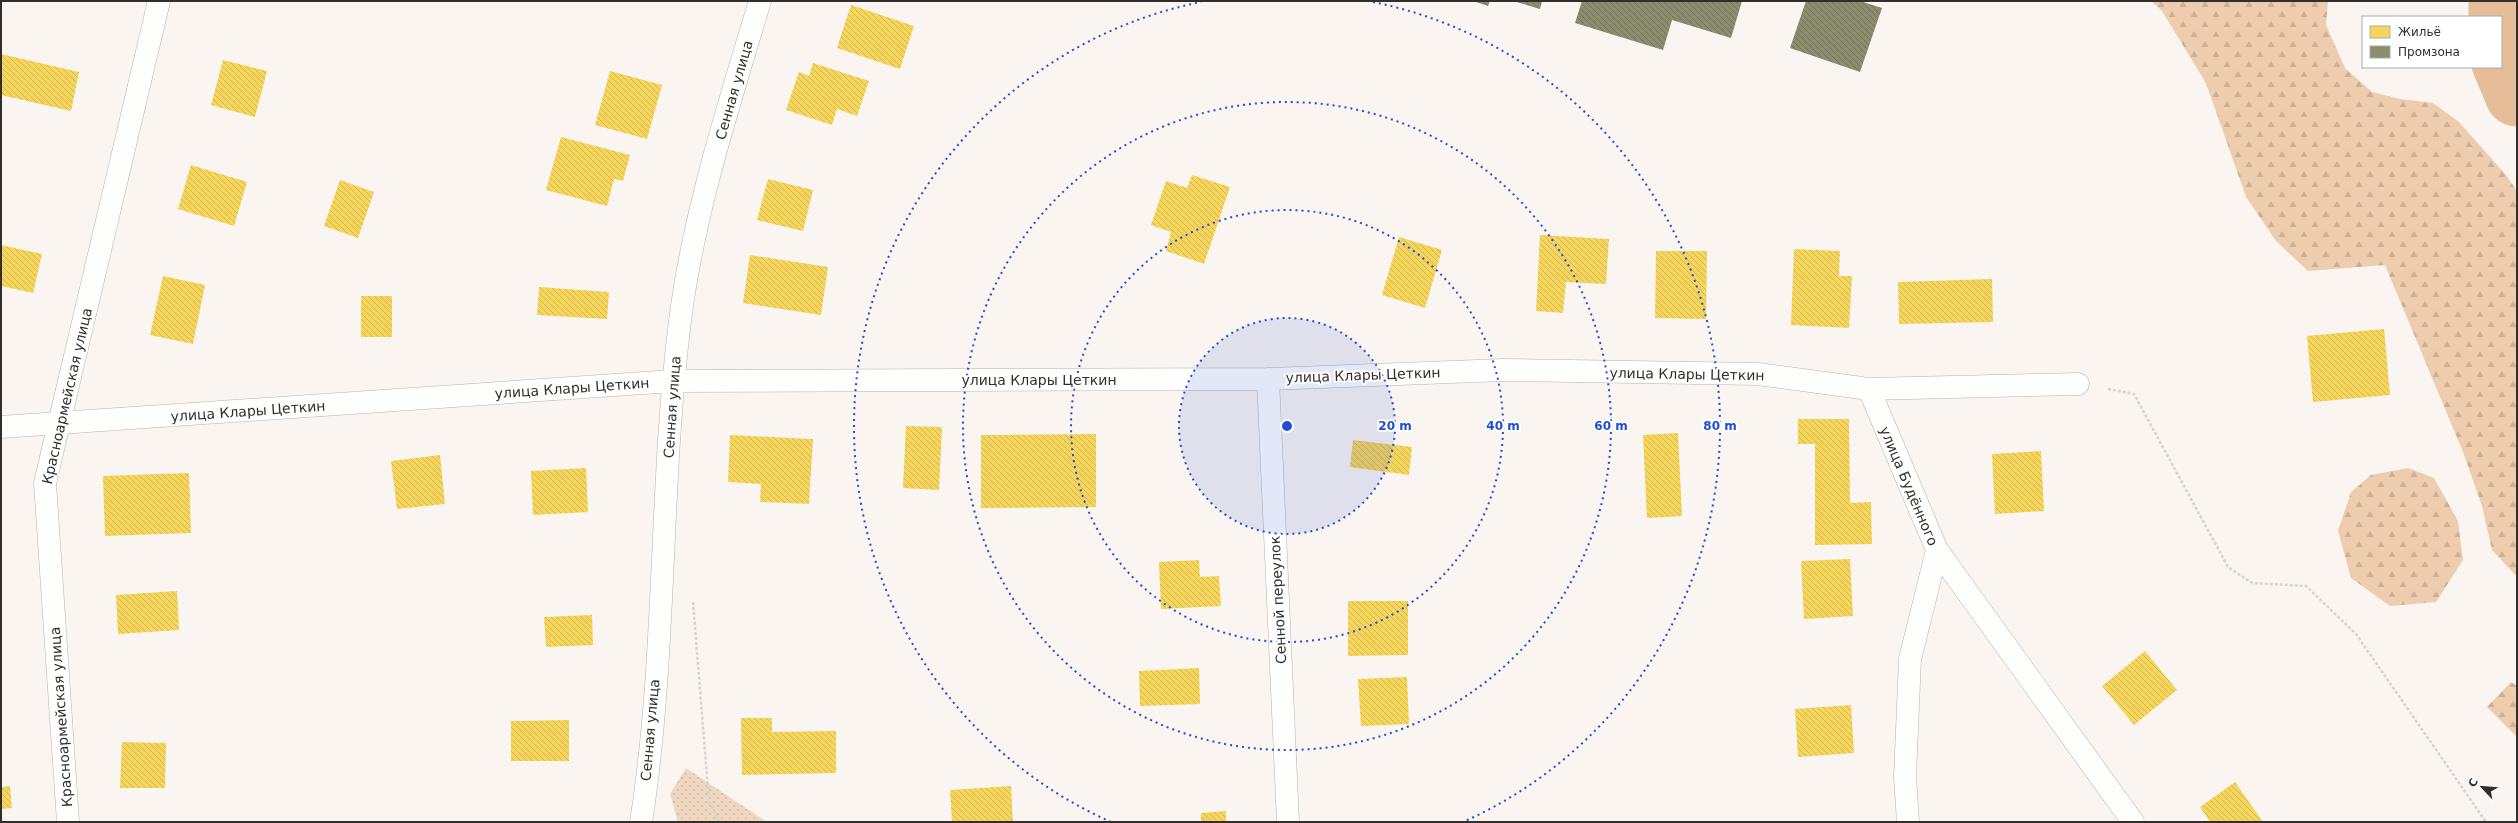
<svg xmlns="http://www.w3.org/2000/svg" width="2518" height="823" font-family="'DejaVu Sans',sans-serif">
<style>
.green{fill:url(#green-dots)}
.forest{fill:url(#forest-firs)}
.homes{fill:url(#homes-back-hatch)}
.industry{fill:url(#industry-back-hatch)}
.lines{fill:none;stroke-linecap:round;stroke-linejoin:round}
.river{stroke:#e5bd98;stroke-width:65}
.minor-casing{stroke:#b6b2af;stroke-width:23}
.path{stroke:#d5d4d2;stroke-width:2.5;stroke-dasharray:3 2;stroke-linecap:butt}
.minor{stroke:#fefefd;stroke-width:22}
.ring{fill:none;stroke:#1d4ed8;stroke-width:2;stroke-dasharray:2 4}
.labels{text-anchor:middle;dominant-baseline:central;stroke-width:4;stroke-linejoin:round;paint-order:stroke}
.street-label{font-size:14px;fill:#322e2b;stroke:#fff}
.centre{fill:#1d4ed8;stroke:#fff;stroke-width:2}
.ring-label{font-size:12px;text-anchor:middle;font-weight:bold;fill:#1d4ed8;stroke:#fff;stroke-width:4;stroke-linejoin:round;paint-order:stroke}
</style>
<defs>
<pattern id="green-dots" width="8" height="8" patternUnits="userSpaceOnUse"><rect width="8" height="8" fill="#efd7c1"/><path d="M2 2h.1M6 6h.1" fill="none" stroke="#cdb9a6" stroke-width="1.8" stroke-linecap="round"/></pattern>
<pattern id="forest-firs" width="22" height="20" patternUnits="userSpaceOnUse"><rect width="22" height="20" fill="#edcdae"/><path d="M5 1l3.5 6h-7zM16 11l3.5 6h-7z" fill="#ccb096"/></pattern>
<pattern id="homes-back-hatch" width="6" height="6" patternUnits="userSpaceOnUse"><rect width="6" height="6" fill="#f6d55c"/><path d="M-1 5l2 2M0 0l6 6M5-1l2 2" fill="none" stroke="#d3b750"/></pattern>
<pattern id="industry-back-hatch" width="6" height="6" patternUnits="userSpaceOnUse"><rect width="6" height="6" fill="#8c8c6e"/><path d="M-1 5l2 2M0 0l6 6M5-1l2 2" fill="none" stroke="#73735b"/></pattern>
</defs>
<rect width="100%" height="100%" fill="#faf5f0"/>
<path class="green" d="M686 768 767 822H678L670 794Z"/>
<path class="forest" d="M2151 1H2328L2326 25 2345 68 2372 92 2400 99 2433 103 2459 122 2506 175 2517 191V577L2492 550 2482 506 2463 452 2385 265 2308 271 2276 241 2246 197 2206 83 2162 11Z
M2408 468 2434 478 2458 521 2463 560 2436 602 2390 606 2351 578 2338 531 2351 492 2371 475Z
M2511 682 2517 686V737L2487 707Z"/>
<path class="homes" d="M851 5 914 26 900 69 837 48Z
M1 54 79 72 71 111 1 95Z
M223 60 267 71 255 117 211 105Z
M813 63 869 81 857 116 837 109 832 125 786 110 799 72 809 76Z
M610 71 662 85 647 139 595 125Z
M561 137 630 155 623 181 614 179 607 206 546 190Z
M191 165 247 182 234 226 178 209Z
M1192 175 1230 187 1204 264 1166 251 1171 232 1151 225 1166 181 1187 188Z
M768 179 813 190 803 231 757 220Z
M340 180 374 192 358 238 324 226Z
M1540 235 1609 239 1606 284 1566 282 1563 313 1536 311Z
M1399 237 1442 250 1425 308 1382 295Z
M1 245 42 254 33 293 1 286Z
M1794 249 1840 251 1839 276H1852L1849 328 1791 325Z
M1656 251H1707L1706 319 1655 318Z
M750 255 828 267 821 315 743 303Z
M163 276 205 285 193 344 150 335Z
M1992 279 1993 322 1899 324 1898 282Z
M539 287 609 292 607 319 537 315Z
M361 296H392V337H361Z
M2384 329 2390 395 2313 402 2307 336Z
M1798 419H1849L1850 503 1871 502 1872 544 1815 545V444H1798Z
M906 426 942 427 939 490 903 488Z
M1678 433 1682 516 1647 518 1643 435Z
M1096 434V507L981 508V435Z
M730 435 813 439 809 504 760 502 761 484 728 482Z
M1353 440 1412 447 1409 475 1350 467Z
M2041 451 2044 511 1995 514 1992 454Z
M440 455 445 504 397 509 391 461Z
M586 468 588 512 533 515 531 471Z
M189 473 191 533 105 536 103 476Z
M1850 559 1853 616 1804 619 1801 561Z
M1199 560 1200 577 1219 576 1221 606 1161 609 1159 562Z
M177 591 179 630 118 634 116 595Z
M1348 601H1408V655L1348 656Z
M592 615 593 645 546 647 544 617Z
M2145 651 2177 690 2134 725 2102 686Z
M1199 668 1200 704 1140 706 1139 671Z
M1407 677 1409 724 1361 726 1358 679Z
M1851 705 1854 753 1798 757 1795 709Z
M741 718H772V732L836 731V773L742 775Z
M569 720V761H511V721Z
M122 742 166 743 165 788H120Z
M2235 782 2263 822H2210L2200 807Z
M10 786 12 808 1 809V787Z
M1011 786 1013 822H952L950 790Z
M1226 811V822H1201V813Z"/>
<path class="industry" d="M1473 1H1490L1488 6Z
M1513 1H1542L1540 9Z
M1582 1H1742L1731 38 1672 20 1663 50 1575 23Z
M1806 1H1860L1882 8 1860 72 1790 48Z"/>
<g class="lines">
<path class="river" d="M2501 1V55L2517 94"/>
<defs>
<path id="minor" d="M1268 379 1288 822
M1869 389 1937 550 1910 659 1905 777 1908 822
M1 427 673 381 1268 379 1503 370 1758 374 1869 389 2078 384
M1937 550 2133 822
M68 822 45 483 159 1
M641 822C667 657 659 487 680 321 693 215 729 104 760 1"/>
</defs>
<use href="#minor" class="minor-casing"/>
<path class="path" d="M2108 389 2134 394 2228 567 2252 583 2306 586 2356 634 2486 822
M693 602 709 802 720 822"/>
<use href="#minor" class="minor"/>
</g>
<circle cx="1287" cy="426" r="108" fill="#1d4ed8" fill-opacity=".12"/>
<g class="ring">
<circle cx="1287" cy="426" r="108"/>
<circle cx="1287" cy="426" r="216"/>
<circle cx="1287" cy="426" r="324"/>
<path d="M1111 822A433 433 0 0 1 1201 2M1373 2A433 433 0 0 1 1463 822"/>
</g>
<g class="labels">
<g class="street-label">
<text transform="translate(734 90) rotate(-74)">Сенная улица</text>
<text transform="translate(1687 374) rotate(1)">улица Клары Цеткин</text>
<text transform="translate(1363 375) rotate(-2)">улица Клары Цеткин</text>
<text x="1039" y="380">улица Клары Цеткин</text>
<text transform="translate(572 388) rotate(-4)">улица Клары Цеткин</text>
<text transform="translate(67 396) rotate(-77)">Красноармейская улица</text>
<text transform="translate(672 407) rotate(-86)">Сенная улица</text>
<text transform="translate(248 411) rotate(-4)">улица Клары Цеткин</text>
<text transform="translate(1909 486) rotate(67)">улица Будённого</text>
<text transform="translate(1278 600) rotate(-93)">Сенной переулок</text>
<text transform="translate(61 717) rotate(-94)">Красноармейская улица</text>
<text transform="translate(650 730) rotate(-85)">Сенная улица</text>
</g>
</g>
<circle cx="1287" cy="426" r="6" class="centre"/>
<g class="ring-label">
<text x="1395" y="430">20 m</text>
<text x="1503" y="430">40 m</text>
<text x="1611" y="430">60 m</text>
<text x="1720" y="430">80 m</text>
</g>
<rect width="2518" height="823" fill="none" stroke="#322e2b" stroke-width="4"/>
<rect x="2362" y="16" width="140" height="52" fill="#ffffff" stroke="#adabaa"/>
<rect x="2370" y="26" width="20" height="12" fill="#f6d55c" stroke="#adabaa"/>
<text x="2398" y="36" font-size="12" fill="#322e2b">Жильё</text>
<rect x="2370" y="46" width="20" height="12" fill="#8c8c6e" stroke="#adabaa"/>
<text x="2398" y="56" font-size="12" fill="#322e2b">Промзона</text>
<g transform="translate(2482 787) rotate(296)" stroke="#ffffff" stroke-width="3" paint-order="stroke">
<path d="M0-3L7 15L0 10L-7 15Z" fill="#322e2b"/>
<text y="-6" font-size="11" font-weight="bold" text-anchor="middle" fill="#322e2b">С</text>
</g>
</svg>
